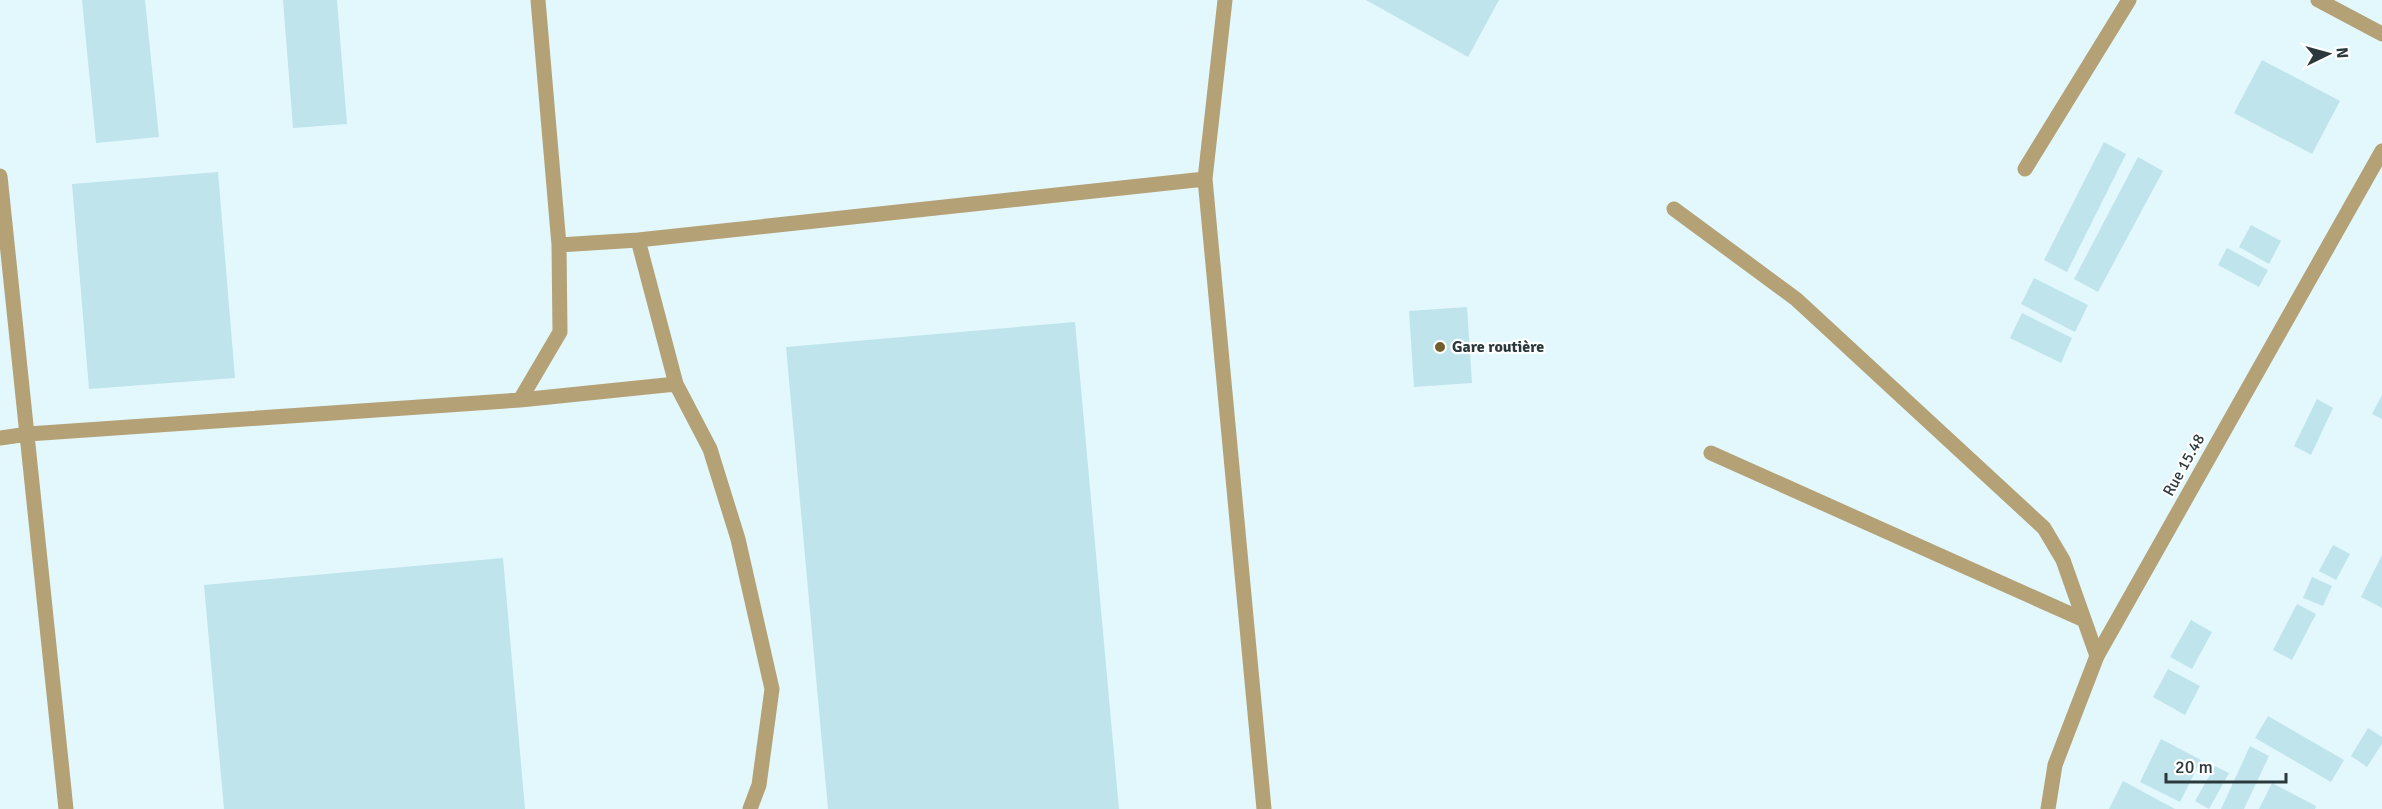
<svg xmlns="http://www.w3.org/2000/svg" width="2382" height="809" font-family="Signika,sans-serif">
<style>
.building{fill:#c0e4ec}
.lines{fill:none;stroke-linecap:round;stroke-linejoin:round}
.service{stroke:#b4a176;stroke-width:15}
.minor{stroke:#b4a176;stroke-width:15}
.poi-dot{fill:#735f2e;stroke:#fff;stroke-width:2}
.labels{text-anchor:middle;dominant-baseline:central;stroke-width:4.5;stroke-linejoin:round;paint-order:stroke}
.poi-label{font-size:16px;font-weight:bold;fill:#2b393c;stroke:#fff;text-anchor:start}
.street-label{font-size:16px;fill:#2b393c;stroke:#fff}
</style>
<rect width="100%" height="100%" fill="#e2f8fc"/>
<path class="building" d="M82 0H145L159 137 96 143Z
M283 0H337L347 124 293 128Z
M1366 0H1499L1468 57Z
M2262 60 2340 101 2312 154 2234 113Z
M2104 142 2126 154 2067 272 2044 260Z
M2138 157 2163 171 2098 292 2074 279Z
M218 172 235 378 89 389 72 184Z
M2251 225 2281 241 2269 264 2239 247Z
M2227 248 2268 270 2259 287 2218 265Z
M2034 278 2088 305 2075 332 2021 304Z
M1467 307 1472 383 1414 387 1409 311Z
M2022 313 2072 338 2061 363 2010 338Z
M1075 322 1119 809H828L786 347Z
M2382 395V419L2372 414Z
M2317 399 2333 408 2311 455 2294 446Z
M2333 545 2350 554 2336 580 2319 571Z
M2382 555V608L2361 597Z
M503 558 525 809H224L204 585Z
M2312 577 2332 586 2323 606 2303 598Z
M2297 604 2316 614 2292 660 2273 650Z
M2191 620 2212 632 2192 669 2170 657Z
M2168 669 2200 686 2185 715 2153 697Z
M2268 716 2344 760 2331 782 2255 738Z
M2368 728 2382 737V744L2367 767 2351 756Z
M2161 739 2201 760 2180 802 2140 782Z
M2250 746 2269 756 2244 809H2221Z
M2215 766 2229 773 2209 809 2195 801Z
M2123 781 2175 809H2109Z
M2272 783 2316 806 2315 809H2259Z"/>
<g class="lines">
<path class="service" d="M1225 0 1205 179 1264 809
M2025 169 2129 0
M0 176 66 809
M1674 209 1796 299 2044 528 2063 560 2097 656
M638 240 676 384 710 449 738 539 772 689 759 785 750 809
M559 245 638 240 1205 179
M520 400 560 332 559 245 538 0
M0 438 28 434 520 400 676 384
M1711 453 2084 620"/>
<path class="minor" d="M2318 0 2382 34
M2048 809 2055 765 2097 656 2382 151"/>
</g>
<circle class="poi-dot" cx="1440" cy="347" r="6"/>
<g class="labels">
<g class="poi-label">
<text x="1452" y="347">Gare routière</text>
</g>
<g class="street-label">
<text transform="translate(2184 465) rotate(-61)">Rue 15.48</text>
</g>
</g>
<g transform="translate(2328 54) rotate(85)" stroke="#ffffff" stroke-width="4.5" paint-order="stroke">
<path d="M0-4.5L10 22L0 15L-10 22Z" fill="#2b393c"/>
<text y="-9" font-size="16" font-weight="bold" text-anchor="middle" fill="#2b393c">N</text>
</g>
<path d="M2166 773v9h120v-9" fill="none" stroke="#2b393c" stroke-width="3"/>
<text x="2175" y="773" font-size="18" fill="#2b393c" stroke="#ffffff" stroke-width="4.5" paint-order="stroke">20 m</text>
</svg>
